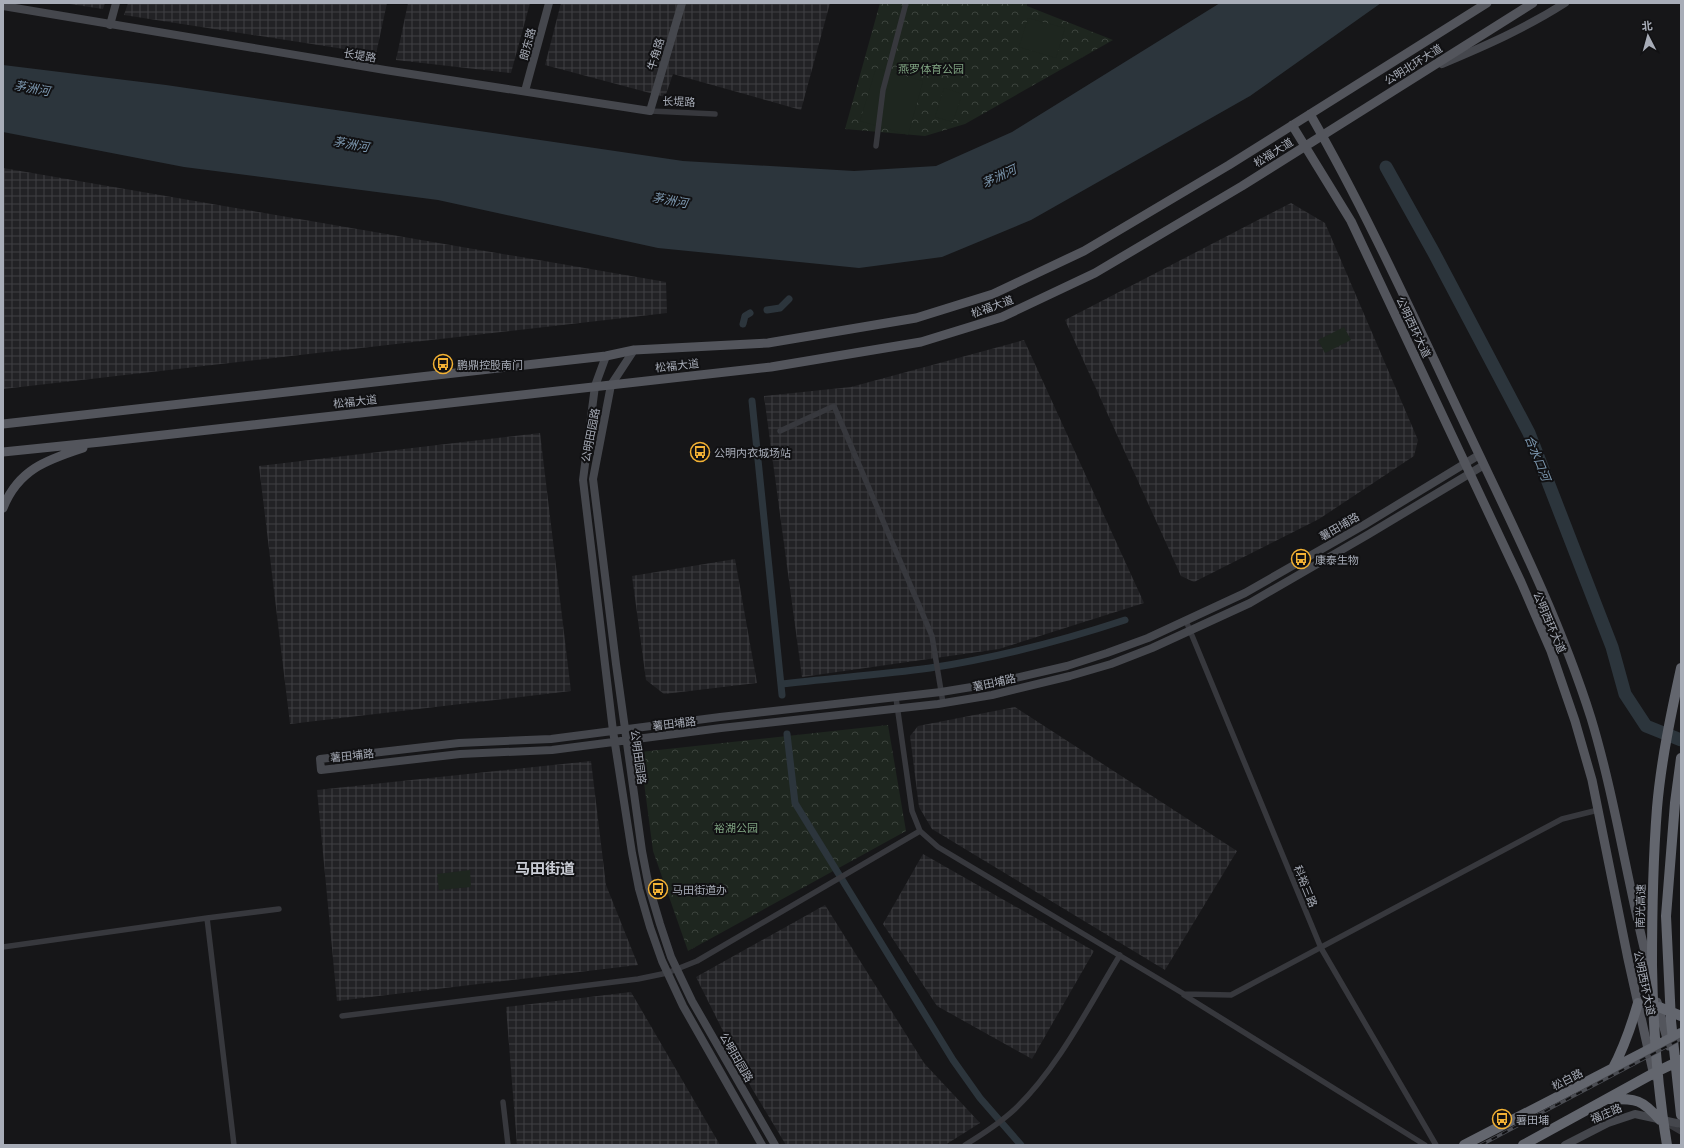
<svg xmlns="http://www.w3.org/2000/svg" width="1684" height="1148" font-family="'Noto Sans','Noto Sans SC',sans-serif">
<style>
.industrial{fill:url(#industrial-grid)}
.park{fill:url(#park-crowns)}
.pitch{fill:#1e261f}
.water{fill:#2c353c}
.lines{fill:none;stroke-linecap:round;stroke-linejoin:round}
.canal{stroke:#2c353c;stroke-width:7}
.river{stroke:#2c353c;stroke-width:13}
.street{stroke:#37383d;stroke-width:5.5}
.secondary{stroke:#45474d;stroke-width:8}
.primary{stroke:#53555c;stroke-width:9}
.highway{stroke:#63666e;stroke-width:10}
.rail-casing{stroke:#4a4c52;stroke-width:3.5}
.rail{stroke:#111113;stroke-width:2;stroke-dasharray:6;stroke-linecap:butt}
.labels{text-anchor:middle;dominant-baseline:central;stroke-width:4;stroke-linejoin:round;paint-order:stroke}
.street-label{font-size:11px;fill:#a8adb8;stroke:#111113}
.park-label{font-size:11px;fill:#7fa381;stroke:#111113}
.poi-label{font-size:11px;fill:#a8adb8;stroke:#111113;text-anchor:start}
.water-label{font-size:12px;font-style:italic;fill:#7f9bb3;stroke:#111113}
.district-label{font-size:15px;font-weight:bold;fill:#c9ccd4;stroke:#111113}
</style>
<defs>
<pattern id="industrial-grid" width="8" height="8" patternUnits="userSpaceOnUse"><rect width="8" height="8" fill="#222225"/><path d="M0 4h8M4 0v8" fill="none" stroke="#3f3f43"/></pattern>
<pattern id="park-crowns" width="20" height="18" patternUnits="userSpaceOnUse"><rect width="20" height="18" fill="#1e261f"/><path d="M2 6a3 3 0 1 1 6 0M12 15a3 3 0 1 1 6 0" fill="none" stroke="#3c433d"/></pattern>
</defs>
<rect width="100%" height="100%" fill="#161618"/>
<path class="industrial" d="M63 3H105L103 9Z
M128 3H387L376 54 124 15Z
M408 3H530L511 73 396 60Z
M561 3H830L801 110 673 74 665 97 545 65Z
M3 168 666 282 667 313 3 389Z
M1291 203 1325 223 1418 440 1414 456 1319 519 1194 582 1181 576 1065 320Z
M1024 340 1144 603 999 649 802 677 764 396 851 387Z
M540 433 571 691 290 724 259 466Z
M735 559 757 683 664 694 646 680 632 576Z
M1015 707 1237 851 1165 970 932 829 919 807 910 736 918 726Z
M591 761 606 885 638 965 337 1001 317 790Z
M923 854 1094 951 1032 1059 937 1006 883 924Z
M825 905 924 1063 980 1123 945 1145H786L751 1087 696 977Z
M631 992 720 1145H517L506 1007Z"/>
<path class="park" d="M880 3H1027V6L1113 40 965 124 925 136 845 129Z
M888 725 906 831 688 951 653 851 640 752Z"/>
<path class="pitch" d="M1028 18 1065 28 1056 58 1019 47Z
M876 68 923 81 908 135 860 121Z
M944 88 962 94 953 122 935 117Z
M1344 327 1351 340 1325 353 1318 340Z
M470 870 471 887 439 890 437 874Z"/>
<path class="water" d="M1220 3H1381L1250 96 1031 220 942 257 859 268 658 248 438 200 184 167 3 132V65L166 85 683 161 854 171 936 166 1012 132Z"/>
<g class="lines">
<path class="canal" d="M767 310 780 308 789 299
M743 324 745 316 750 313
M752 401 782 695
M781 684C831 678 880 675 930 668 996 658 1061 641 1125 620
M787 734 795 803 953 1060 980 1098 1021 1145"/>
<path class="river" d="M1386 167 1434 253 1529 433 1612 647 1625 694 1646 726 1681 740"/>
<path class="street" d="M650 111 715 114
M876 146 883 90 906 3
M780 431 834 406 932 636 943 703
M1186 621 1321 948 1436 1145
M896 698 912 811 920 831 938 847 1184 994 1231 995 1562 819 1598 810
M207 918 234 1145
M3 947 207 918 279 909
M1184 995 1425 1145
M342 1016 638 979 667 973 697 961 920 831
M503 1102 508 1145
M1664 1122 1681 1132
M965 1145C983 1134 1000 1123 1015 1109 1058 1068 1089 1006 1120 955"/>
<path class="secondary" d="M3 6 385 70 650 111 682 3
M110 25 116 3
M1442 64C1485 46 1526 28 1565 3
M525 91 549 3
M634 350 611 385 593 479 616 664 642 851 649 887 660 924 671 957 692 1001 775 1145
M606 356 595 386 583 480 613 731 632 853 639 889 650 927 662 961 683 1006 762 1145
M1479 455 1364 525 1245 593 1148 638 1107 653 1067 666 990 684 941 692 720 717 551 739 459 743 320 759 321 770 460 754 552 750 721 728 938 704 992 695 1070 676 1111 664 1152 648 1250 603 1369 534 1484 465
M1565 1145 1608 1123 1635 1114 1681 1124"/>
<path class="primary" d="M1310 114C1368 215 1416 322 1466 427 1511 522 1559 617 1591 718 1616 801 1628 888 1650 972
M1292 125 1351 221 1521 582 1551 651 1575 721 1592 780 1628 959 1654 1076
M3 424 606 356 634 350 768 343 916 318 993 294 1084 251 1229 165 1487 3
M3 452 101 442 771 367 921 342 1002 317 1095 273 1242 186 1533 3
M3 508C18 470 46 460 83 448
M1657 1002 1669 1046"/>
<path class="highway" d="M1681 758 1675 803 1666 916 1671 1021 1681 1115
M1659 1007 1681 1016
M1612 1070C1624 1048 1631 1027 1638 1003
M1607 1099C1636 1099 1641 1098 1660 1120
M1464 1145 1681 1033
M1523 1145 1654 1073 1681 1060
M1667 1145C1657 1086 1653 1025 1652 965 1652 912 1653 860 1657 808 1661 761 1671 714 1681 668"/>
<defs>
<path id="rail" d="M1481 1145 1681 1039"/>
</defs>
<use href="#rail" class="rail-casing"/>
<use href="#rail" class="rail"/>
</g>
<defs>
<symbol id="bus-ring" viewBox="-11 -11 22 22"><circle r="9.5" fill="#111113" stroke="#f2b134" stroke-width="1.5"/><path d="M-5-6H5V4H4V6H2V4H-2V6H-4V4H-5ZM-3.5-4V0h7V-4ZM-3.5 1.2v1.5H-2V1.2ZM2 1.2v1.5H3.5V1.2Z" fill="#f2b134"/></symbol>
</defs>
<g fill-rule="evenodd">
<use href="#bus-ring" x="432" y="353" width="22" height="22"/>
<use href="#bus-ring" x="689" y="441" width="22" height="22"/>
<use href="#bus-ring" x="1290" y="548" width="22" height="22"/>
<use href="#bus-ring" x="647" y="878" width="22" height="22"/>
<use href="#bus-ring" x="1491" y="1108" width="22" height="22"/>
</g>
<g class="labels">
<g class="street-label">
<text transform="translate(527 44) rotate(-75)">朗东路</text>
<text transform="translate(655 54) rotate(-73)">牛角路</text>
<text transform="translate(360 55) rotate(9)">长堤路</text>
<text transform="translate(1413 64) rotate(-32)">公明北环大道</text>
<text transform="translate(679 101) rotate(2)">长堤路</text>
<text transform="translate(1273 152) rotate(-32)">松福大道</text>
<text transform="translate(992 306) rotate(-20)">松福大道</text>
<text transform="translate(1414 327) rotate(65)">公明西环大道</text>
<text transform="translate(677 365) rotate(-6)">松福大道</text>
<text transform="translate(355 401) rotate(-6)">松福大道</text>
<text transform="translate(590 435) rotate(-79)">公明田园路</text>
<text transform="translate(1339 526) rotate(-30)">薯田埔路</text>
<text transform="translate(1550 622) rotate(67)">公明西环大道</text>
<text transform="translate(994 682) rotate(-12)">薯田埔路</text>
<text transform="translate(674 723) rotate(-7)">薯田埔路</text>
<text transform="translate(352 755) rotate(-6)">薯田埔路</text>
<text transform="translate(639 757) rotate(82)">公明田园路</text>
<text transform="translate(1306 886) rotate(68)">科裕三路</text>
<text transform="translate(1640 906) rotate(-89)">南光高速</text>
<text transform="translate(1645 983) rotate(78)">公明西环大道</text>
<text transform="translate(737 1057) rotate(60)">公明田园路</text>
<text transform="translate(1567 1079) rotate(-27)">松白路</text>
<text transform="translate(1606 1113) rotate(-23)">福庄路</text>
</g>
<g class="park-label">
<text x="931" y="68">燕罗体育公园</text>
<text x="736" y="827">裕湖公园</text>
</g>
<g class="poi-label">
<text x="457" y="364">鹏鼎控股南门</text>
<text x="714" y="452">公明内衣城场站</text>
<text x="1315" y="559">康泰生物</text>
<text x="672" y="889">马田街道办</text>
<text x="1516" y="1119">薯田埔</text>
</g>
<g class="water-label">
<text transform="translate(32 88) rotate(10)">茅洲河</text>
<text transform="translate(351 144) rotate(10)">茅洲河</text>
<text transform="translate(999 176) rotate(-25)">茅洲河</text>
<text transform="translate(670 200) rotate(10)">茅洲河</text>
<text transform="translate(1538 458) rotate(68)">合水口河</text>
</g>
<g class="district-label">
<text x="545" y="868">马田街道</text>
</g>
</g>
<rect width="1684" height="1148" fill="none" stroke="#a8adb8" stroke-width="8"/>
<g transform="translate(1648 36) rotate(354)" stroke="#111113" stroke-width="3" paint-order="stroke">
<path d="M0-3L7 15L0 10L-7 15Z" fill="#a8adb8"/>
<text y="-6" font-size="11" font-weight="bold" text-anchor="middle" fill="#a8adb8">北</text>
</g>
</svg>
